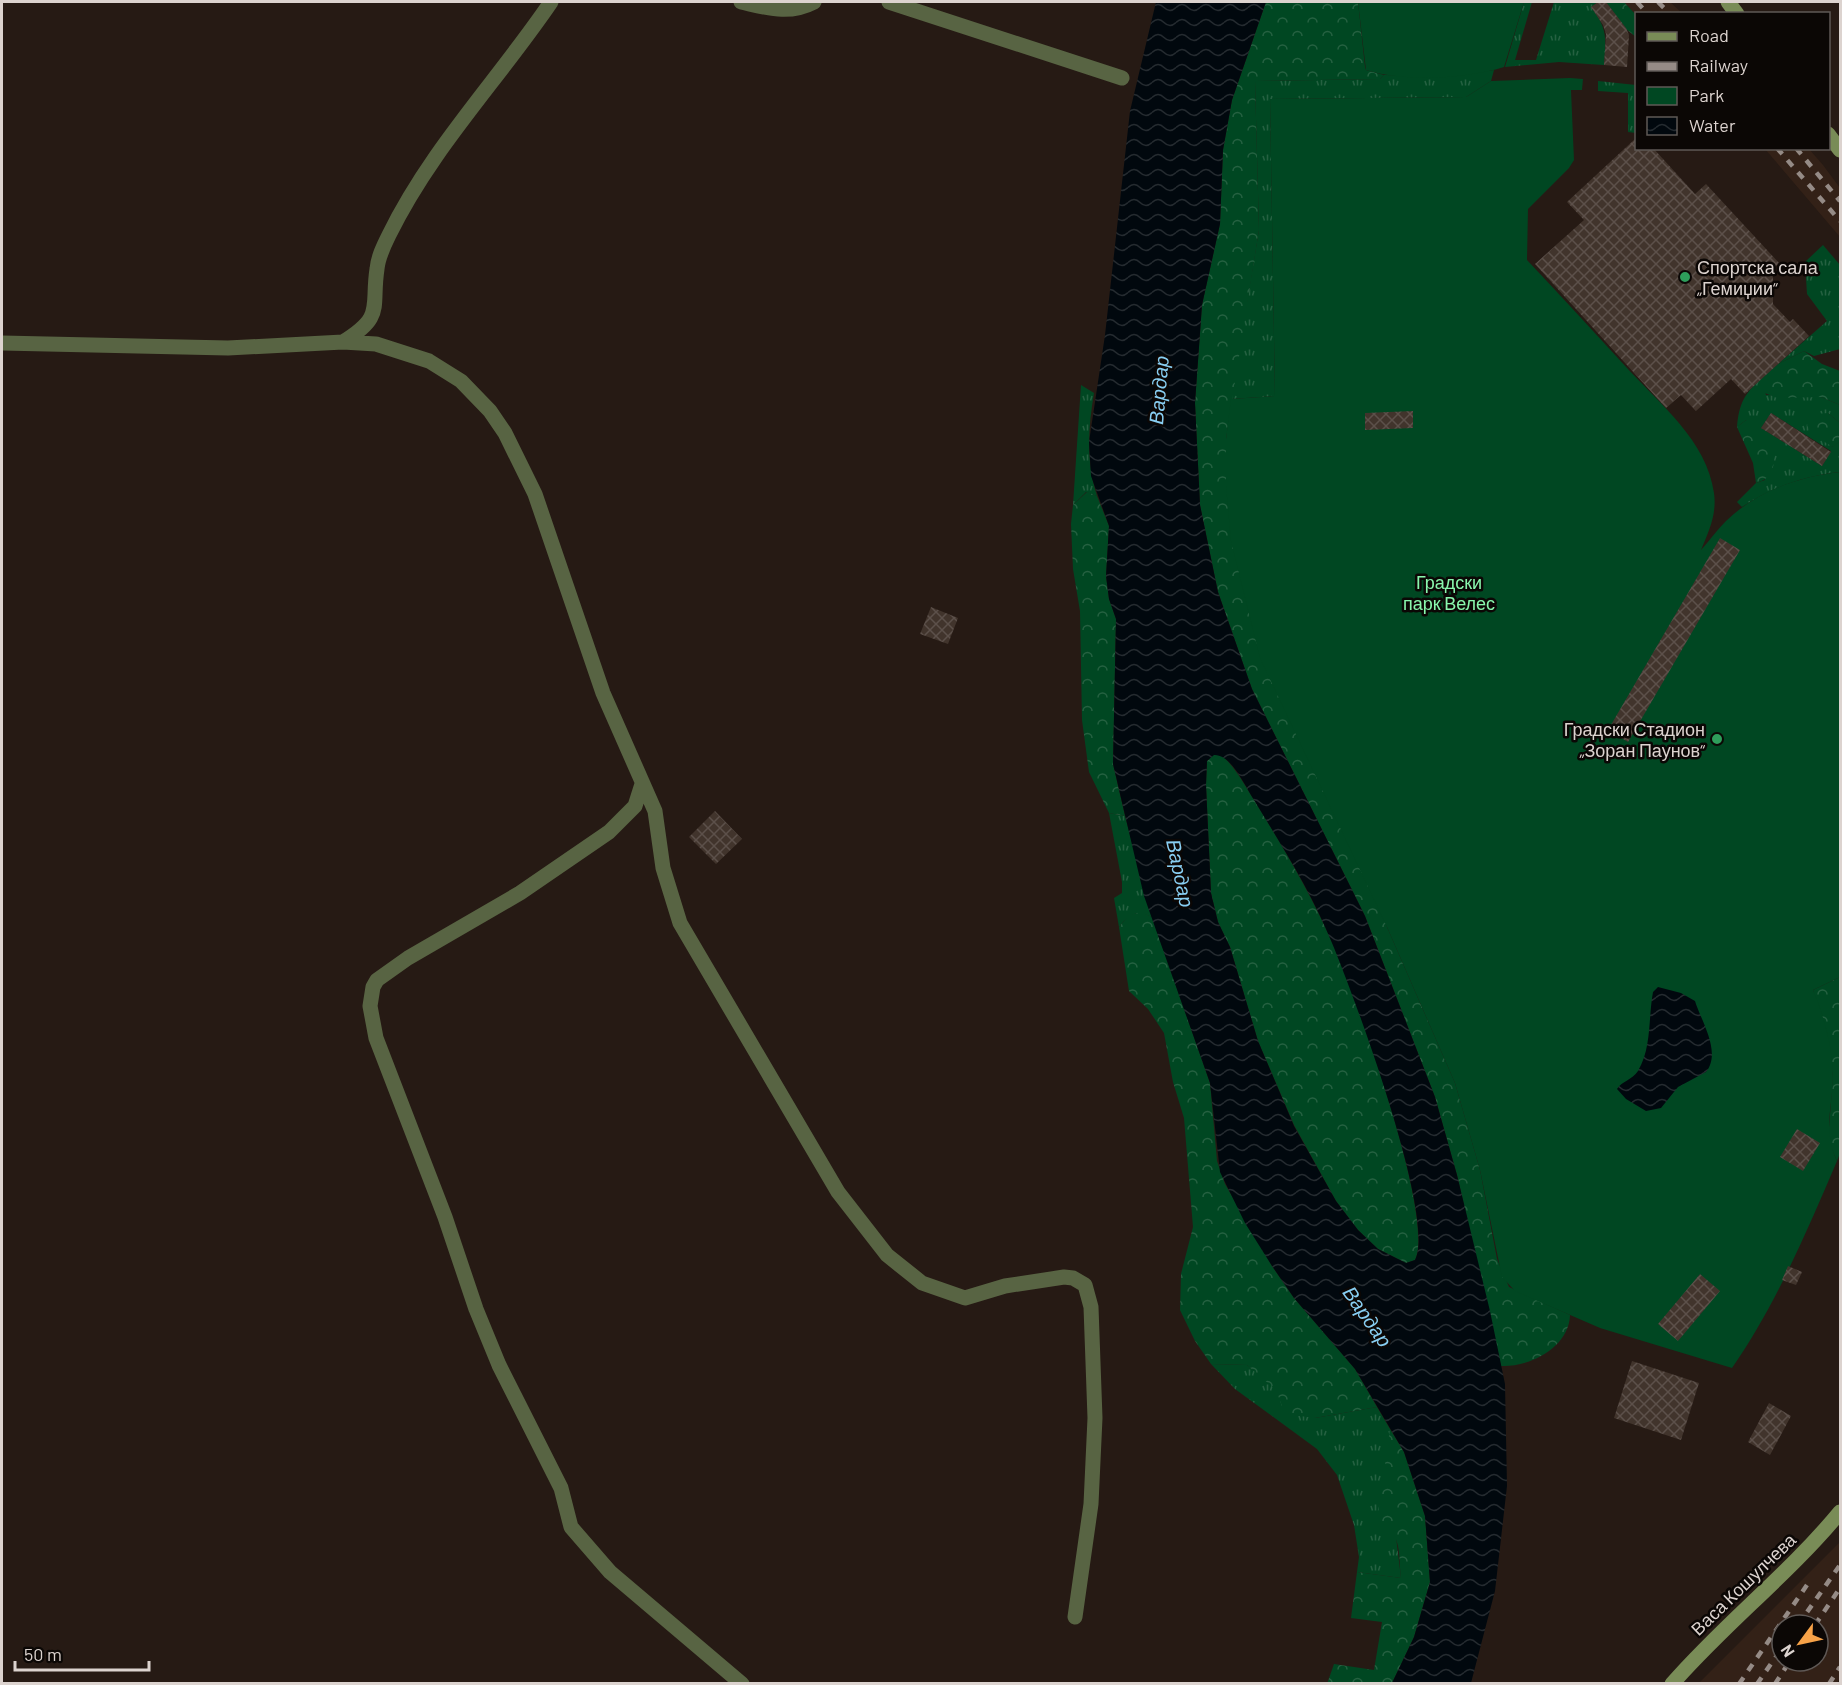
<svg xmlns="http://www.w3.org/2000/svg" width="1842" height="1685" font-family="Barlow,sans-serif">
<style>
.built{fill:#332117;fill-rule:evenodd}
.grass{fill:url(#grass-tufts);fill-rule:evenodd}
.forest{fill:url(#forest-crowns)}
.green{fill:#004722}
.water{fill:url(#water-waves);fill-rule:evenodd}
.building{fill:url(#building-cross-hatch)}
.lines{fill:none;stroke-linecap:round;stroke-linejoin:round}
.street{stroke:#586443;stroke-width:15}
.secondary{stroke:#798c57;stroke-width:15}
.rail{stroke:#958b86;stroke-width:4.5;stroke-dasharray:8 8;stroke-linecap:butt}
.leisure-dot{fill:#2e9e5b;stroke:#0b0705;stroke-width:2}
.labels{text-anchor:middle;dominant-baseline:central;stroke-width:5;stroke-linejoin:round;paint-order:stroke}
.poi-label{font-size:18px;fill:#dcd3cf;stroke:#0b0705;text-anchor:start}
.park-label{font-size:18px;fill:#89f7ad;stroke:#0b0705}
.street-label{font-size:18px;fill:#dcd3cf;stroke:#0b0705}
.water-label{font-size:20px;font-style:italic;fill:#88cef2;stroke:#0b0705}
</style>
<defs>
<pattern id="grass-tufts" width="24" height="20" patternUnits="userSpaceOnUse" patternTransform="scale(1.5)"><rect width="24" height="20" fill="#004722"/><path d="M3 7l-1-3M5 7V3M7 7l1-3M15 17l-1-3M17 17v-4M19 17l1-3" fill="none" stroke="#256141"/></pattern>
<pattern id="forest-crowns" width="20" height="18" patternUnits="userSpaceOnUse" patternTransform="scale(1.5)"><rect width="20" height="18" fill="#004722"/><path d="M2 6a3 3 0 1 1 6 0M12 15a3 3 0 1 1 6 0" fill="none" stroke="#256141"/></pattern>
<pattern id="water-waves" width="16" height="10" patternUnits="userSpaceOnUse" patternTransform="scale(1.5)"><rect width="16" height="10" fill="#01080e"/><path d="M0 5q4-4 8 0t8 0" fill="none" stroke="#252b30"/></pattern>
<pattern id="building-cross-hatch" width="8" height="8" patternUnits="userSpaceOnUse" patternTransform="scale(1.5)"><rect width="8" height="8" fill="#41342c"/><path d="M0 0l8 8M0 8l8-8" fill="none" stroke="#5c504a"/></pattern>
</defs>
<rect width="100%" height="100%" fill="#261a14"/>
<path class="built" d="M1624 2H1670L1682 13 1636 15Z
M1765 149H1809L1823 165 1840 188V237Z
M1840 1542V1678L1837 1683H1699ZM1782 1625H1818V1661H1782Z"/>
<path class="grass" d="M1524 2H1532L1515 60H1536L1554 2H1598L1591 7C1608 29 1606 39 1604 65L1559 62 1505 67Z
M1494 70 1491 81 1466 97 1270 99 1275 396 1231 399 1259 230 1255 81 1380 79 1384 75 1445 76Z
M1598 81 1636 85V133L1628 132V93L1598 91Z
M1823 245 1840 265V349L1814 356 1804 351 1778 364 1827 321 1807 294 1805 262Z
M1761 379 1766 395 1821 397 1840 405V423L1828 413 1832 447 1840 441V472C1803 476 1773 487 1742 507L1737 502 1756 483 1765 480 1746 420 1737 427C1739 404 1744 394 1761 379ZM1771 413 1831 451 1822 466 1761 428Z
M1081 385 1094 393C1088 428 1086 462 1097 496L1086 492 1073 505Z
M1109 813 1125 816 1152 917C1136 909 1129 914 1119 927L1114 898 1122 893V882Z
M1211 1364 1247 1365 1315 1418 1377 1407 1390 1429 1391 1528 1396 1537 1401 1578 1357 1572 1359 1557 1354 1525 1337 1475 1317 1449 1235 1389Z"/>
<path class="forest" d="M1266 2H1358L1365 67 1366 70 1384 75 1380 79 1255 81 1259 230 1226 439 1387 927 1455 1083 1480 1170 1497 1259 1509 1287 1570 1315C1569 1347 1531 1367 1501 1366L1457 1175 1435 1097 1365 916 1252 689 1218 592 1200 505 1195 403 1202 305 1220 224 1223 150 1232 100Z
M1606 2H1624L1636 15V37L1626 29Z
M1804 351 1822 364 1840 371V405L1821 397 1777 398 1760 391 1761 379 1778 364Z
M1828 413 1840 423V441L1833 447 1811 434 1807 425 1814 414Z
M1746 420C1762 433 1779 445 1773 467 1770 477 1765 480 1756 483L1753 463 1737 427Z
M1087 492 1097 496 1109 526 1106 576 1109 599 1116 619 1113 764 1125 816 1109 813 1089 772 1082 720 1080 611 1073 569 1071 524 1073 505Z
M1220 754C1234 765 1244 784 1253 798 1281 844 1310 892 1332 942 1354 991 1436 1218 1415 1260L1406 1263 1378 1249 1358 1230 1336 1201 1294 1125 1258 1041 1230 947 1218 922 1211 893 1206 785 1207 761 1213 755Z
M1141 912 1152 917 1210 1083 1217 1161 1225 1184 1272 1266 1294 1298 1355 1369 1377 1407 1315 1418 1285 1414 1276 1390 1247 1365 1211 1364 1195 1341 1180 1310 1181 1274 1193 1227 1184 1118 1173 1082 1164 1033 1148 1009 1129 991 1119 927 1129 915Z
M1840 977V1153L1837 1161 1828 1141 1833 1075 1813 990Z
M1390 1429 1404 1452 1425 1516 1430 1582 1414 1637 1392 1683 1327 1684 1334 1664 1374 1670 1382 1622 1351 1618 1357 1572 1401 1578C1398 1551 1403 1534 1377 1521Z"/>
<path class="green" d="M1358 2H1524L1504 67C1466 79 1403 82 1366 70Z
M1570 78 1583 79 1582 90H1571L1574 160 1569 168 1528 209 1527 260C1561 296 1594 332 1627 368 1660 404 1707 441 1714 493 1717 514 1709 531 1701 550 1709 541 1717 530 1726 521 1757 491 1797 477 1840 472V977L1813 990C1824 1016 1833 1049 1833 1078 1832 1110 1823 1130 1837 1161 1807 1231 1776 1305 1732 1368L1600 1328 1515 1291 1502 1277 1480 1170 1455 1083 1387 927 1260 658 1231 541 1226 486V439L1231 399 1275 396 1270 99 1466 97 1491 81Z"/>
<path class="water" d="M1156 2H1266L1232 100 1223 150 1220 224 1202 305 1195 403 1200 505 1218 592 1252 689 1365 916 1435 1097 1457 1175 1490 1311 1505 1384 1507 1486 1495 1591 1471 1683H1392L1414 1637 1430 1582 1425 1516 1404 1452 1355 1369 1294 1298 1272 1266 1245 1223 1220 1172 1210 1083 1144 896 1113 764 1116 619 1109 599 1106 576 1109 526 1091 476 1089 442 1105 335 1130 111ZM1214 755C1231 754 1245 786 1254 800 1282 846 1312 893 1332 943 1353 993 1437 1218 1415 1260L1406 1263 1378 1249 1358 1230 1336 1201 1294 1126 1258 1041 1230 947 1218 922 1211 893 1206 785 1207 761Z
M1658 987 1681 993 1695 1001C1701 1021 1722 1052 1706 1072L1678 1087 1661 1108 1646 1111 1626 1099 1617 1089C1622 1081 1632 1080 1638 1071 1652 1047 1648 1019 1653 992Z"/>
<path class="building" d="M1598 2H1606L1626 28 1629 35 1627 67 1604 65 1606 34 1603 25 1591 7Z
M1636 138V148H1653L1695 194 1706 184 1779 263 1773 269V304L1790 322 1793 319 1809 336 1745 394 1731 379 1696 411 1681 395 1666 408 1535 264 1584 220 1567 202Z
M1413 411V428L1365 430V413Z
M1771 413 1831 452 1822 466 1761 428Z
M1720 538 1740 550 1628 742 1608 730Z
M931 607 958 618 948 644 920 634Z
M715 811 742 839 716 864 689 837Z
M1797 1129 1820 1143 1803 1171 1780 1157Z
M1788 1266 1802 1272 1796 1285 1782 1280Z
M1700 1274 1720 1291 1678 1341 1658 1324Z
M1632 1361 1699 1383 1681 1440 1614 1418Z
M1769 1403 1791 1416 1770 1455 1748 1442Z"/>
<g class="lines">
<path class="street" d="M741 2C768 8 789 15 814 2
M889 2 1122 78
M343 342C385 316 371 308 377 269 378 257 384 245 389 235 431 149 498 80 551 2
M2 343 228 348 343 342 376 344 429 361 461 381 490 411 505 433 535 494 603 693 655 811 663 868 680 923 838 1192 887 1255 922 1283 965 1298 1005 1286 1064 1277 1073 1278 1085 1285 1091 1307 1095 1418 1091 1504 1075 1617
M642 784 635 806 609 832 520 893 408 958 377 980 373 987 370 1006 376 1038 445 1217 476 1309 499 1365 561 1488 571 1527 610 1572 742 1684"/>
<path class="secondary" d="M1728 2 1737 14
M1828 134 1840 150
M1672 1684C1725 1623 1789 1574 1840 1512"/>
<path class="rail" d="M1637 2 1648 14
M1658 2 1670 14
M1777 148 1840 221
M1796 148 1840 201
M1798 1625 1840 1565
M1815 1625 1840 1588
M1739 1684 1807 1585
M1757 1684 1782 1648
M1775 1684 1790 1661
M1829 1684 1840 1667"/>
</g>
<g class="leisure-dot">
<circle cx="1685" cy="277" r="6"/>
<circle cx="1717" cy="739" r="6"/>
</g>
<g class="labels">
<g class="poi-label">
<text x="1697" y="267">Спортска сала<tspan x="1697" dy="21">„Гемиџии“</tspan></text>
<text x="1705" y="729" text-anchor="end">Градски Стадион<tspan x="1705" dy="21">„Зоран Паунов“</tspan></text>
</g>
<g class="park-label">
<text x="1449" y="582">Градски<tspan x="1449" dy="21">парк Велес</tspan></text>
</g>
<g class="street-label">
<text transform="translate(1743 1584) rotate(-44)">Васа Кошулчева</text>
</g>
<g class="water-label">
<text transform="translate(1158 390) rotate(-85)">Вардар</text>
<text transform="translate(1181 873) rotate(78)">Вардар</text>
<text transform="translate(1368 1316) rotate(55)">Вардар</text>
</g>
</g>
<rect width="1842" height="1685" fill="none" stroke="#dcd3cf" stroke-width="6"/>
<rect x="1635" y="12" width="195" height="138" fill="#0b0705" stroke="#5f5956" stroke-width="1.5"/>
<rect x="1647" y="32" width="30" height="9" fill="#798c57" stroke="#5f5956" stroke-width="1.5"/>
<text x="1689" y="42" font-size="18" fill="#dcd3cf">Road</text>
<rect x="1647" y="62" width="30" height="9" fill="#958b86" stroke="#5f5956" stroke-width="1.5"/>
<text x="1689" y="72" font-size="18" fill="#dcd3cf">Railway</text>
<rect x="1647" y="87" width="30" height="18" fill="#004722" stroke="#5f5956" stroke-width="1.5"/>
<text x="1689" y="102" font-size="18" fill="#dcd3cf">Park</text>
<rect x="1647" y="117" width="30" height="18" fill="url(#water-waves)" stroke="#5f5956" stroke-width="1.5"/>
<text x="1689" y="132" font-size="18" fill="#dcd3cf">Water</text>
<g transform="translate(1800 1643) rotate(237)"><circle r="28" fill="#0b0705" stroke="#5f5956" stroke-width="1.5"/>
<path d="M0-4.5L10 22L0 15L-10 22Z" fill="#f7a248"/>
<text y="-9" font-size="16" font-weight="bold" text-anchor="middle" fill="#dcd3cf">N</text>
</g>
<path d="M15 1661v9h134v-9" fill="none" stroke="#dcd3cf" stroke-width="3"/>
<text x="24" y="1661" font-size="18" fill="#dcd3cf" stroke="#0b0705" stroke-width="4.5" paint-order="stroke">50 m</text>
</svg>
